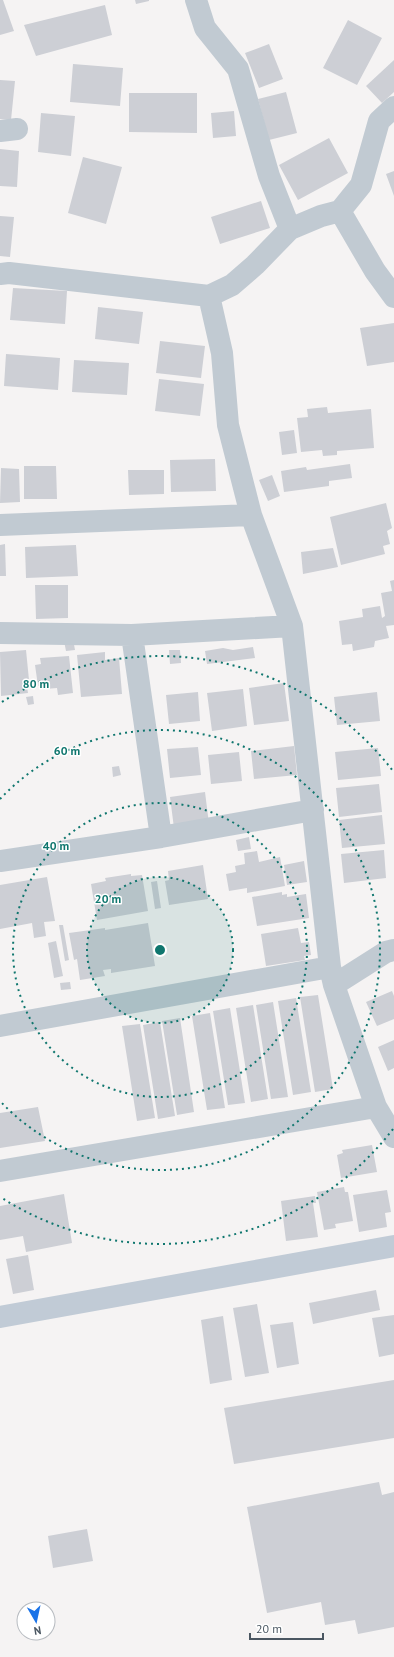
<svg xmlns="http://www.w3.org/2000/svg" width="394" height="1657" font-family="'PT Sans',sans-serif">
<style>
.building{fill:#cdcfd5}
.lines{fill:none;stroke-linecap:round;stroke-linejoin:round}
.street{stroke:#c1cad2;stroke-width:22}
.secondary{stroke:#c1cbd6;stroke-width:22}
.ring{fill:none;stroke:#0f766e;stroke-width:2;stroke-dasharray:2 4}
.centre{fill:#0f766e;stroke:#fff;stroke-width:2}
.ring-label{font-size:12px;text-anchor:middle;font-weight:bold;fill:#0f766e;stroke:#fff;stroke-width:3;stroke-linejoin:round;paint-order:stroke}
</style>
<rect width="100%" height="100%" fill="#f5f3f3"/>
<path class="building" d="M0 0H3L14 31 0 35Z
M135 0H149V1L136 4Z
M105 5 112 35 36 56 24 25Z
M348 20 382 38 357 85 323 68Z
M269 44 283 79 259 88 245 53Z
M394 60V92L382 103 366 86Z
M73 64 123 68 120 106 70 102Z
M0 80 15 81 11 120 0 119Z
M286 92 297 133 269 140 258 99Z
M129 93H197V133L129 132Z
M234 111 236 136 213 138 211 113Z
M41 113 75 116 71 156 38 152Z
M329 138 348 173 298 200 279 165Z
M0 149 19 151 17 187 0 186Z
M83 157 122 167 106 224 68 213Z
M394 171V196L386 174Z
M261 201 270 228 220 244 211 217Z
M0 216 14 217 10 257 0 256Z
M13 288 67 291 65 324 10 320Z
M98 307 143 312 139 344 95 339Z
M394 323V362L367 366 360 328Z
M160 341 205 346 201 378 156 373Z
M6 354 60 358 58 390 4 386Z
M74 360 129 363 127 395 72 392Z
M159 379 204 384 200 416 155 411Z
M327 407 328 413 371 409 374 448 337 451V455L323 456 322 450 301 452 297 418 308 417 307 409Z
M294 430 297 453 282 455 279 432Z
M215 459 216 491 171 492 170 460Z
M350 464 352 478 329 481V486L284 492 281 471 306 467 307 470Z
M24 466H56L57 499H24Z
M1 468 19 469 20 502 0 503Z
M128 470H164V494L129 495Z
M272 475 280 496 268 501 259 480Z
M386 503 392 528 387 531 390 544 383 546 385 554 341 565 330 517Z
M5 544 6 576H0V545Z
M76 545 78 576 26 578 25 547Z
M333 548 338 567 303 574 301 552Z
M394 580V625L386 626 389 638 375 641 374 647 353 651 352 644 342 645 339 621 363 617 362 609 380 606 382 618 385 616 381 593 392 591 390 581Z
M35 585H68V618L36 619Z
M73 639 75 650 66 651 64 641Z
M253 647 255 658 207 664 205 651 223 648 233 650Z
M26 650 29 680 26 681 28 693 1 696 0 652Z
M169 650H180L181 663 170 664Z
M105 652V660L119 658 122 694 81 697 77 655Z
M69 656 73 693 58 695 57 688 45 689 44 685 38 686 35 665 41 664 40 658Z
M284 683 289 721 254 725 249 688Z
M243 689 247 726 212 731 207 693Z
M198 692 200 721 169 724 166 695Z
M377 692 380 721 337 725 334 697Z
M33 696 34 704 28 705 26 697Z
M294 746 297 775 254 779 251 751Z
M198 747 201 775 170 778 167 749Z
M378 748 381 776 338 780 335 752Z
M239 752 242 781 211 784 208 755Z
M119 766 121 775 113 777 112 767Z
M379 784 382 812 339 817 336 788Z
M205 792 209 824 174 828 170 797Z
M382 815 385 844 342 848 339 820Z
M249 837 251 849 238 851 236 840Z
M384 850 386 878 344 883 341 854Z
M257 851 259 862 280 857 285 886 247 893V888L229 891 226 874 236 872 235 866 245 864 244 853Z
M304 861 307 882 287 885 284 865Z
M203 865 208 899 169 905 165 881 169 880 168 871Z
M131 874V876L142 875 148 911 97 920 91 884 106 881 105 878Z
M47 877 55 921 44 922 46 936 34 938 32 923 0 929V885Z
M157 881 161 908 155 909 151 882Z
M282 892V895L287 894V897L306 894 309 918 257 926 252 897Z
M148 923 155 966 111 973V969L103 970 105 976 80 980 77 959 74 960 69 933 105 928V930Z
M59 925H63L69 960 65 961Z
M298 928 301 943 309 942 311 955 304 956 305 960 266 966 261 934Z
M56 941 63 976 54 978 48 943Z
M70 982 71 989 61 990 60 983Z
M392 991 394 996V1019L377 1026 366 1002Z
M318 995 333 1089 315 1092 300 997Z
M296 998 311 1092 293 1095 278 1001Z
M273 1002 288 1097 271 1099 256 1005Z
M253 1005 268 1099 251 1102 236 1008Z
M230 1008 245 1103 228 1105 213 1011Z
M210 1013 225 1108 207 1110 192 1016Z
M180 1018 194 1112 177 1115 162 1021Z
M160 1022 175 1116 158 1119 143 1025Z
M140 1024 155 1118 137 1121 122 1026Z
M394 1040V1068L388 1071 378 1047Z
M38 1107 45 1141 0 1148V1113Z
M372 1145 377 1172 341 1178 337 1155 343 1153 342 1150Z
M344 1187 345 1192H348L353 1221 335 1224 336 1228 324 1230 317 1192Z
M387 1190 391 1212 385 1213 387 1227 359 1232 353 1195Z
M64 1194 72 1243 26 1252 23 1236 0 1240V1206Z
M315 1196 316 1203H313L318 1237 286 1241 281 1201Z
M28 1255 34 1290 13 1294 6 1259Z
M376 1290 380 1310 313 1324 309 1303Z
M257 1304 269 1373 245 1377 233 1308Z
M394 1315V1354L379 1357 372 1318Z
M223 1316 232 1380 210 1384 201 1320Z
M293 1322 299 1364 277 1368 270 1325Z
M394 1380V1438L234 1464 224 1408Z
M379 1482 382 1495 394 1492V1627L358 1634 355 1620 325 1625 321 1602 267 1613 247 1507Z
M87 1529 93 1561 53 1568 48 1536Z"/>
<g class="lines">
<path class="street" d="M196 0 205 28 238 69 269 176 290 229
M0 131 17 129
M340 211 375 271 394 297
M0 274 9 273 209 296 232 285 255 265 290 229 321 216 340 211 361 185 379 121 394 107
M209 296 222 353 228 425 251 515 292 626 330 967 334 985 376 1107 394 1137
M0 525 251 515
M0 633 132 635 292 626
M132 635 161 837
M0 861 161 837 313 810
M334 985 386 952 394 950
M0 1026 330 967
M0 1171 376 1107"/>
<path class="secondary" d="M0 1317 394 1246"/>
</g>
<circle cx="160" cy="950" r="73" fill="#0f766e" fill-opacity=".12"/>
<g class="ring">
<circle cx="160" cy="950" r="73"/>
<circle cx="160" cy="950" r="147"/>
<path d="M0 799A220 220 0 1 1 0 1101"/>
<path d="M393 1129A294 294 0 0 1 2 1198M2 702A294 294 0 0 1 393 771"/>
</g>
<circle cx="160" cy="950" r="6" class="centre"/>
<g class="ring-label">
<text x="36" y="688">80 m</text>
<text x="67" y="755">60 m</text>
<text x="56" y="850">40 m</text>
<text x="108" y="903">20 m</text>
</g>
<g transform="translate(36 1621) rotate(171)"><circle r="19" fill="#ffffff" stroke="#b7bbc0"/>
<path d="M0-3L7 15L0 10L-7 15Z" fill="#1a73e8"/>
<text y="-6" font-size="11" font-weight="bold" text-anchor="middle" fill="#4a5661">N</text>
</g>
<path d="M250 1633v6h73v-6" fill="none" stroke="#4a5661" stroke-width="2"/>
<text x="256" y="1633" font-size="12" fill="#4a5661" stroke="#ffffff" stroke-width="3" paint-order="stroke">20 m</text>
</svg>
